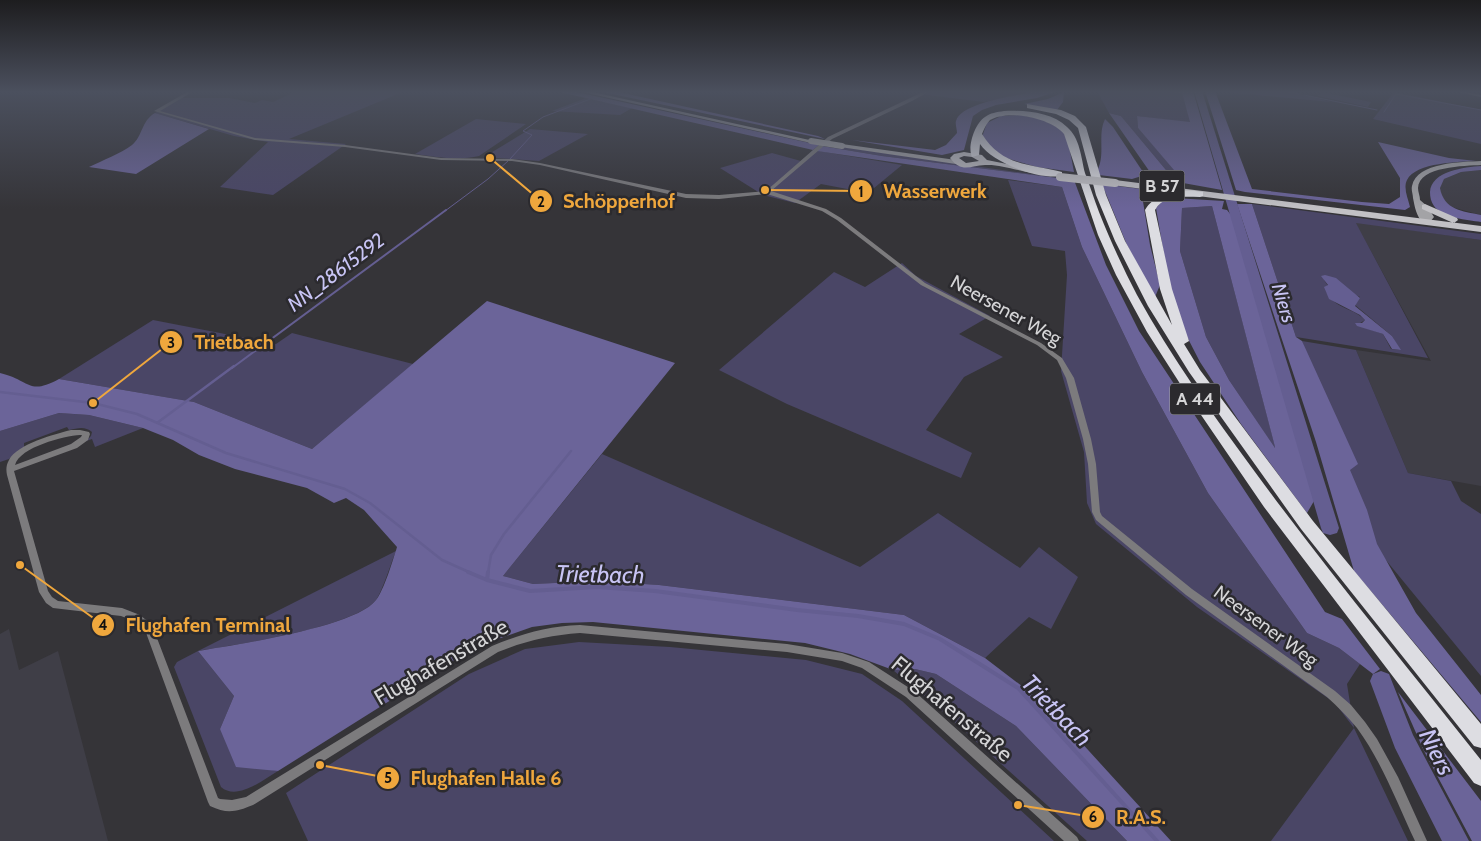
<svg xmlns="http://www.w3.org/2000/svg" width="1481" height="841" font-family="Cabin,sans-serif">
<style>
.built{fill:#3f3e47}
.green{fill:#4a4666;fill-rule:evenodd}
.forest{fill:#6b6499;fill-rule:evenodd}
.water{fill:#645e91}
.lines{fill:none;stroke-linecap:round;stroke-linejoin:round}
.stream-far3{stroke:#645e91;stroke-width:1}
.stream-far2{stroke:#645e91;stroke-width:2}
.stream-far1{stroke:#645e91;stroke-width:2.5}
.stream{stroke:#645e91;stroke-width:4}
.river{fill:#645e91;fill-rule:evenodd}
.minor{fill:#7c7b7d;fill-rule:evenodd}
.secondary{fill:#a3a3a6;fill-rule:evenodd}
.primary{fill:#c2c1c5;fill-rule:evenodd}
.motorway{fill:#dddde2;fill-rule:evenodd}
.secondary-bridge{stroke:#a3a3a6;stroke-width:6}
.primary-bridge{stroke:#c2c1c5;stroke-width:8}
.labels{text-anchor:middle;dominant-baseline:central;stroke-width:5;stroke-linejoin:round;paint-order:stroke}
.shield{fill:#2b2a2e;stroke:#a2a2a4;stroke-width:1}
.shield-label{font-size:18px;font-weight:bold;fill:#d5d5d7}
.street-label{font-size:19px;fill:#d5d5d7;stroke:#2b2a2e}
.water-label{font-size:20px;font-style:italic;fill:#c8c4f4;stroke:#2b2a2e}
.near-street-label{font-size:22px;fill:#d5d5d7;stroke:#2b2a2e}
.near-water-label{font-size:24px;font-style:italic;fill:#c8c4f4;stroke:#2b2a2e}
.leader{fill:none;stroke:#efa73d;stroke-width:2}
.callout-dot{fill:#efa73d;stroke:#2b2a2e;stroke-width:2}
.mark-label{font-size:15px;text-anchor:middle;font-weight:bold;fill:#111}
.callout-label{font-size:20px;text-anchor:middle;font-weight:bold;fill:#efa73d;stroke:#2b2a2e;stroke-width:5;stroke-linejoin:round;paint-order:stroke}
</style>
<rect width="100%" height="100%" fill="#353438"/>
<path class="built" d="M1481 170V215L1455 208 1445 203 1439 188 1444 179 1461 172Z
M1355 222 1481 240V486L1408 473 1356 350 1431 361Z
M9 629 19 670 58 651 108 841H0V634Z"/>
<path class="green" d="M297 91H405L289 139 346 144 273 195 220 187 268 142 234 136 155 113 182 98H229L255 103 262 100 273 102Z
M926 91H1038L984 102 920 94Z
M1097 91H1156L1182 93 1191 123 1137 116 1138 128 1175 170H1166L1121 116 1109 113Z
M1215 91H1289L1331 102Z
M1322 92 1371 102 1368 107 1318 96Z
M1394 92 1481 110V144L1373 119Z
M586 98 632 108 620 115 552 111Z
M476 119 526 124 479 156C459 161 436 157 415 154Z
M530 129 588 134 539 161 484 157Z
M835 146 1066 179 882 156 834 148Z
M813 150 902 165 868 193 821 184 795 203 763 195 720 168 772 153 801 161Z
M1008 180 1062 187 1082 247 1142 372 1208 493 1307 633 1339 648 1360 664 1347 684 1354 728 1408 841H1271L1354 728 1335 703 1197 607 1096 524 1087 503 1084 452 1061 371 1067 275 1065 251 1032 246Z
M1252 204 1481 234V240L1356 223 1428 358 1296 337ZM1324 280 1360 297 1355 305 1392 336 1400 350 1391 349 1383 334 1357 325 1365 320C1353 307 1329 308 1325 287L1328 286Z
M1212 206 1276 450 1229 380 1206 337 1180 251 1182 208Z
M902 263 916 276 990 316 959 334 1003 357 964 377 926 430 972 453 961 478 787 404 719 370 834 272 865 287Z
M153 320 276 344 292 333 413 364 312 449 194 402 59 379Z
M1302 341 1356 350 1408 473 1451 481 1461 501 1481 514V676L1367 537Z
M59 413 89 415 143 428 95 447 92 439 86 441 91 436 92 432C85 426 78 428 69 430L67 427 24 443V447L9 459 0 462V431Z
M602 454 860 567 938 513 1020 568 1039 547 1078 577 1051 629 1029 617 985 658 904 615 659 585 598 581 533 584 503 576Z
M396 551C391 563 383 590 376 600 355 627 235 645 198 651L234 696 220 729 272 770 278 771C263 780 237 801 221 787L174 667 177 662 198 651Z
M579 642 670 647 806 660 862 674 902 701 1054 841H308L286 793 469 674 525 649Z
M915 669 936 674 1016 726 1127 841H1087L951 719 893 670Z"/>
<path class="forest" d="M555 91H572L819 145 813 150Z
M598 91H614L818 136 825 139Z
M1038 91H1058L1037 98 996 105 982 110 973 116 964 150 942 155 852 140 935 150 946 145 957 133C957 129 955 124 956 121 961 102 1020 95 1038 91Z
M1156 91H1193L1222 190 1172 181 1152 175 1109 113 1121 116 1166 170H1174L1138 128 1137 116 1190 122 1182 93Z
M1205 91H1215L1252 189 1362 202 1389 204 1400 197V178L1378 142 1449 158 1476 161C1460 162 1416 162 1407 180 1403 188 1408 198 1410 207L1405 210 1245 192 1236 190Z
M1064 92 1063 102 1057 110 1024 104 1048 99Z
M155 113 209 129 136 174 89 167C103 160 120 154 132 145 143 136 141 121 155 113Z
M1020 115 1041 119 1063 130 1069 146 1074 172 1037 167 999 156 982 137 987 123 1001 116Z
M1105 119 1113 127 1145 175 1132 179 1099 175 1097 171C1106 154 1097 135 1105 119Z
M822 146 882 156 1074 180 1106 265 1139 331 1325 612 1342 619 1380 669 1373 674 1339 648 1307 633 1208 493 1142 372 1082 247 1062 187 817 151Z
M1481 166V170L1461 172 1444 179 1440 188C1444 210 1462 211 1481 215V222C1467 220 1443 218 1434 206 1431 202 1430 197 1430 192 1431 171 1465 167 1481 166Z
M1102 184 1141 189 1150 245 1160 285 1155 297 1127 245Z
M1174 198 1224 201 1222 209 1227 210 1231 215 1303 449 1314 501 1307 513 1241 424 1200 362 1182 327 1168 278 1156 208 1162 201ZM1212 206 1275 447V448L1229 380 1206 337 1180 251 1182 208Z
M1237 204H1252L1296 337 1302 341 1358 464 1350 470 1367 510 1377 544 1416 613 1481 695V722L1354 571 1316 442Z
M487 301 675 363 503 576 533 584 598 581 659 585 904 615 985 658 1048 706 1171 841H1127L1016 726 936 674 915 669 893 670 850 654 805 643 593 622 562 623 532 627 495 640 453 661 278 771 236 767 220 729 234 696 198 651C234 645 356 627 376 600 384 590 393 560 397 547L364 510 346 498 334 503 307 488 235 469 199 455 173 440 143 428 89 415 59 413 0 431V373C30 380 28 396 59 379L194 402 312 449Z
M1398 692 1481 801V841H1472L1424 751Z"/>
<path class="water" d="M1325 275 1336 278 1360 298 1355 306 1392 336 1401 350 1392 349 1383 334 1357 326 1355 323H1362L1365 320 1360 315 1329 299 1324 287 1328 285 1321 276Z"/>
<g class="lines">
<path class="stream-far3" d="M1284 91 1299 94
M1304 95 1377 110
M1384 112 1396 94 1481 110
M510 159 532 135 523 131 543 117 593 98
M445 211 488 179 508 161"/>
<path class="stream-far2" d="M232 368 446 210"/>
<path class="stream-far1" d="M0 392 93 403 137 414 226 453 345 489 370 503 442 560 471 573
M157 423 234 366
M488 573 491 555 504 534 571 451"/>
<path class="stream" d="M468 572 487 580 530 591 597 587 655 591 797 610 858 616 904 624 940 639 1018 688 1157 841
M487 580 488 572"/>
<path class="river" d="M1194 91H1202L1339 528 1337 533 1330 535 1323 533 1321 528Z
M1381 671 1389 674 1413 735 1469 841H1442L1395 748 1370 681 1373 674Z"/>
<path class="minor" d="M189 91H194L160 111 255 138 345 145 441 158 512 159 540 163 686 194 719 195 766 191 828 137 925 91H930L912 101 832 139 771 191 826 209 841 218 925 283 1041 343 1062 358 1074 378 1091 439 1096 464 1100 512 1102 516 1192 589 1335 691 1351 705 1365 722 1377 739 1398 777 1427 841H1415C1397 803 1382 762 1357 728 1348 717 1338 707 1327 697L1186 595 1096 520 1092 512 1088 464 1083 439 1066 378 1057 360 1037 345 921 285 837 220 822 211 767 194 719 199 686 198 540 165 512 161 441 160 345 147 255 140 154 111Z
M1453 91H1460L1481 95V97Z
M71 430H80L89 432 90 434 88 440 77 448 14 471 48 591 52 597 58 601 122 608 140 615 152 625 218 798 220 799 232 800 246 797 492 646C521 634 548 626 580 625L787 644 842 653 869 662 914 691 1077 837 1079 841H1064L906 697 862 668 842 661 787 652 580 633C551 635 525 641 498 652L253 805C236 812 227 814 210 806L208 802 145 630 134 621 121 616 53 608 46 603 39 592 7 475C6 470 6 465 9 460 17 444 55 434 71 430ZM80 435H82L81 437 71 444 15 465C20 447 64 436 80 435Z"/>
<path class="secondary" d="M578 91H588L814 141 811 143Z
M842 144 956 160 959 162 956 164 840 147 839 146Z
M1481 161V165C1465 166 1419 166 1418 188 1418 192 1420 196 1420 200L1427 206 1434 217 1429 223H1423C1416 215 1415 208 1413 198 1413 194 1411 190 1412 186 1417 162 1462 162 1481 161Z"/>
<path class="primary" d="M964 152 982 155 987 160 1032 169 1036 171 1032 173C1018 171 1000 164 985 165 971 165 962 174 950 158L954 154ZM964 156 972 157 979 161 966 163 959 158Z
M1115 180 1481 226V232L1112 185V181Z
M1425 204 1457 218 1458 220 1454 223 1451 222 1422 209V205Z"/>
<path class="motorway" d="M1027 104 1061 110 1075 116 1086 127 1106 195 1125 241 1172 325 1160 289 1145 210C1156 191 1183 188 1203 192V196L1200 197C1184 197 1164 194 1155 210L1172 289 1189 341 1184 344 1200 370 1313 521 1481 724V748L1474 746 1301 529 1189 372 1148 306 1115 241 1096 195 1078 128 1069 120 1056 114 1027 108Z
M1004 111C1024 110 1052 112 1067 127 1080 138 1081 157 1085 173 1090 186 1094 199 1099 212 1110 240 1123 268 1137 295 1171 357 1213 415 1255 472 1327 570 1405 664 1481 760V786L1474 783 1264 507 1186 393 1147 332 1116 275 1098 235 1064 134C1051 118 1008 109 990 120 986 124 984 129 982 134 1002 166 1029 164 1062 172V176C1040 180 992 163 980 144L979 155 972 157C967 147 975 123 985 117 990 113 997 112 1004 111Z"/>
<path class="secondary-bridge" d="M811 141 842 146"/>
<path class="primary-bridge" d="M1060 177 1115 183"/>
</g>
<linearGradient id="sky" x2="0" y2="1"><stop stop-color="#1d1d1f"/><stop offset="0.44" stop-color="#4b505e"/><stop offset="1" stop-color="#4b505e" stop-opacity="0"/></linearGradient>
<rect width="1481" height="209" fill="url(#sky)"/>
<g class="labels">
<g class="shield">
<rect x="1139.5" y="170.5" width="45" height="31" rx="4"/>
<rect x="1170" y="383.5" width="50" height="31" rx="4"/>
</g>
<g class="shield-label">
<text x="1162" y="186">B 57</text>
<text x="1195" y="399">A 44</text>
</g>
<g class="street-label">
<text transform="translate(1006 310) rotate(29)">Neersener Weg</text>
<text transform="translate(1266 626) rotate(36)">Neersener Weg</text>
</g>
<g class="water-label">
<text transform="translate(336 272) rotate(-37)">NN_28615292</text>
<text transform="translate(1284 303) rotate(73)">Niers</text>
</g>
<g class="near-street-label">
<text transform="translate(441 662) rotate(-30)">Flughafenstraße</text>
<text transform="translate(952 709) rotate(40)">Flughafenstraße</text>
</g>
<g class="near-water-label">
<text transform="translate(600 574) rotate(1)">Trietbach</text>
<text transform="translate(1057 710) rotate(46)">Trietbach</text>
<text transform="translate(1437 752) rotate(63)">Niers</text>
</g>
</g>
<path class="leader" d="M765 190L861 191M490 158L541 201M93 403L171 342M20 565L103 625M320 765L388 778M1018 805L1093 817"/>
<g class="callout-dot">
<circle cx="765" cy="190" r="5"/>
<circle cx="490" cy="158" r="5"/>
<circle cx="93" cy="403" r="5"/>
<circle cx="20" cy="565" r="5"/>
<circle cx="320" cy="765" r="5"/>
<circle cx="1018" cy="805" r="5"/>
<circle cx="861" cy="191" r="12"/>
<circle cx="541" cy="201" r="12"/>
<circle cx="171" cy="342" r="12"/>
<circle cx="103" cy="625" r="12"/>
<circle cx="388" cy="778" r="12"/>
<circle cx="1093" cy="817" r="12"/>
</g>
<g class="mark-label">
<text x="861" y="197">1</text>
<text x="541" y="207">2</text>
<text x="171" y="348">3</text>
<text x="103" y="630">4</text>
<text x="388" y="783">5</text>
<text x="1093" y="822">6</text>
</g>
<g class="callout-label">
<text x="935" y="198">Wasserwerk</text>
<text x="619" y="208">Schöpperhof</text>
<text x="234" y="349">Trietbach</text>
<text x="208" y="632">Flughafen Terminal</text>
<text x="486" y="785">Flughafen Halle 6</text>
<text x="1141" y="824">R.A.S.</text>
</g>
</svg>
